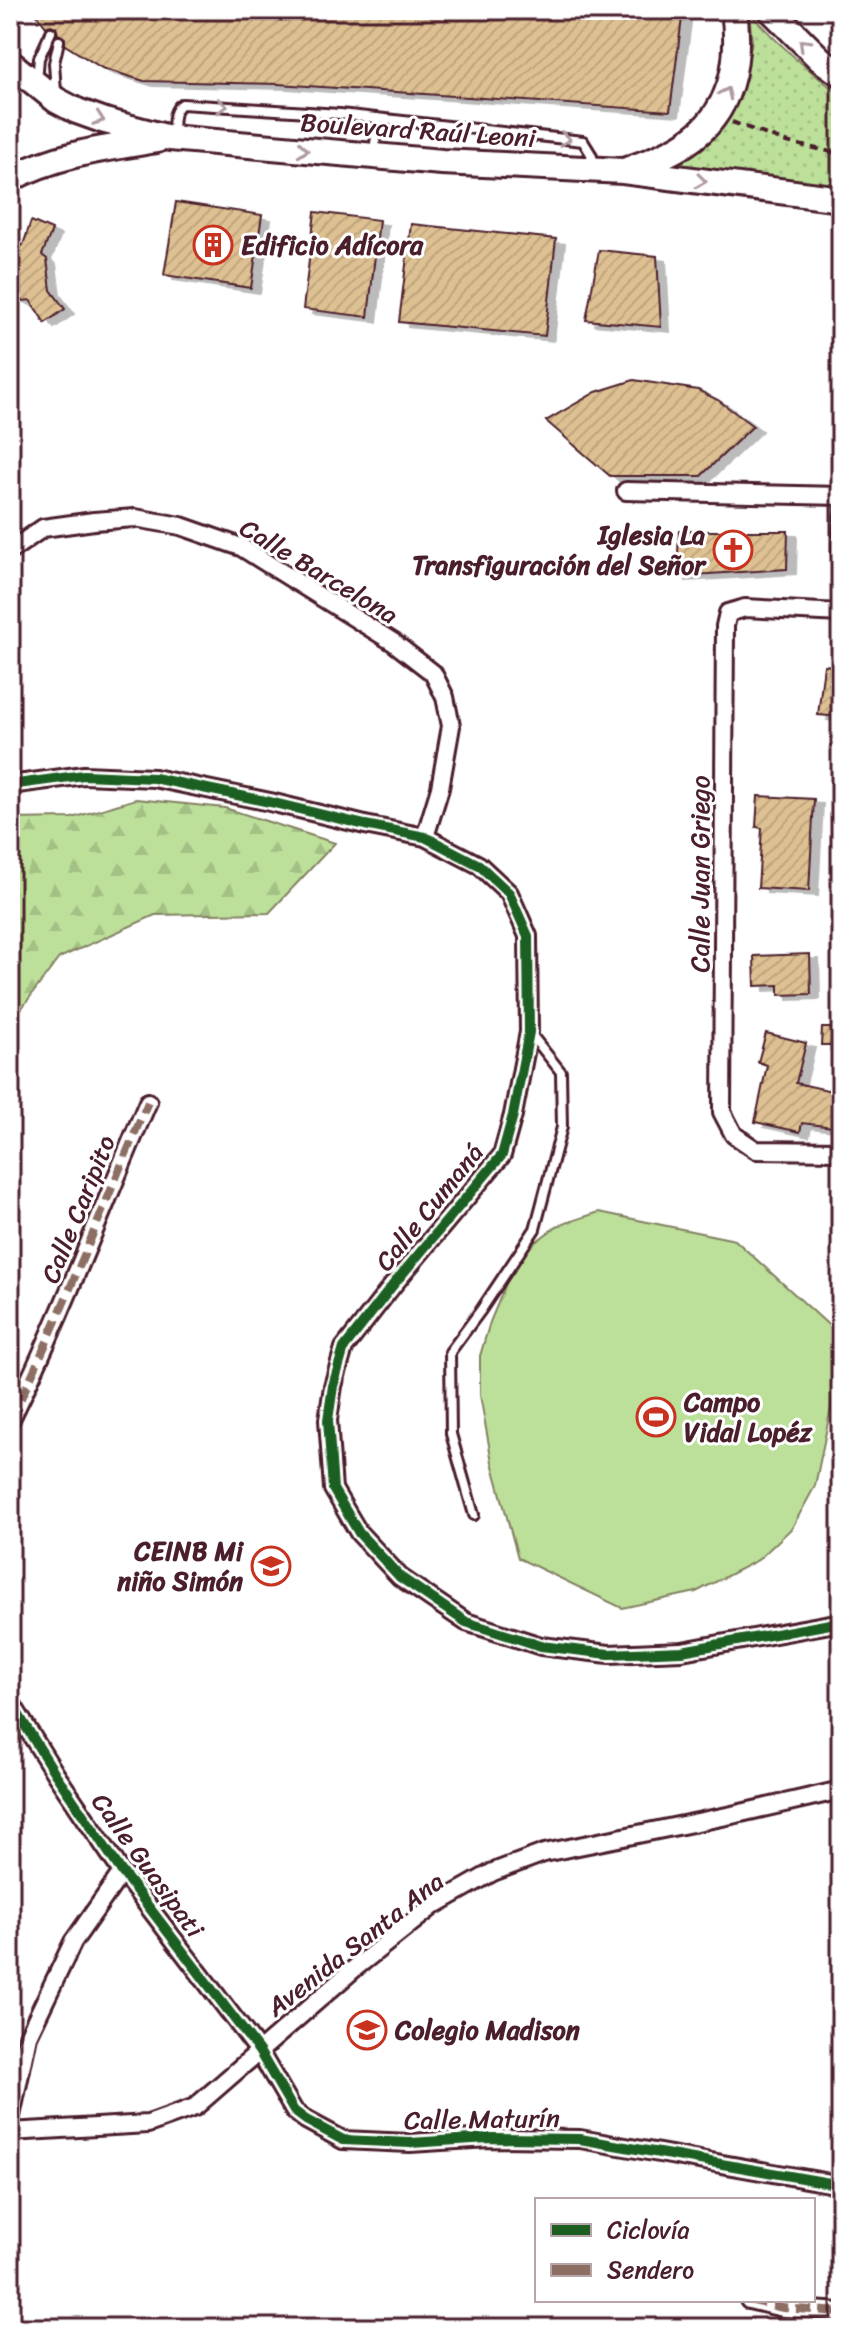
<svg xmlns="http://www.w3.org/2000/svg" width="851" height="2338" font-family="Sriracha,sans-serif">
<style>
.green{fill:#bce09a;stroke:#838062;stroke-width:2}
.forest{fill:url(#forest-firs);stroke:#838062;stroke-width:2}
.park{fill:url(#park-dots);stroke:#838062;stroke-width:2}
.building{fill:url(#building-hatch);stroke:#4a1f2b;stroke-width:2;filter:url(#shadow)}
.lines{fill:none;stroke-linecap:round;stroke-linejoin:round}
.lane-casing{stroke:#4a1f2b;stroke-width:14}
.street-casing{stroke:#4a1f2b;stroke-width:22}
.secondary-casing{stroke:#4a1f2b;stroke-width:30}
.path{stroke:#4a1f2b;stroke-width:4;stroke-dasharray:8 6;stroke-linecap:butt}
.lane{stroke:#fff;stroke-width:8}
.street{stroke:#fff;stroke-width:16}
.secondary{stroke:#fff;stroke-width:24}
.quiet{stroke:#8d6e63;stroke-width:8;stroke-dasharray:16 8;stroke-linecap:butt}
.cycleway-casing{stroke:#fff;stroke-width:15}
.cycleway{stroke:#1b5e20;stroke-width:10}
.oneway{stroke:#ae9aa0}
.labels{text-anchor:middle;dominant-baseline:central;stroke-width:6;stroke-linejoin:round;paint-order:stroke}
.street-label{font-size:26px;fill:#4a1f2b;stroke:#fff}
.poi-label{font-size:26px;font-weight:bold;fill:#4a1f2b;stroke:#fff;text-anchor:start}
</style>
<defs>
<pattern id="forest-firs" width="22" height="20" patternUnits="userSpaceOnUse" patternTransform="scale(2)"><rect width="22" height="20" fill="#bce09a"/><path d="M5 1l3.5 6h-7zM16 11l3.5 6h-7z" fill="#a3c085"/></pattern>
<pattern id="park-dots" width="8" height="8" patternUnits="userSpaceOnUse" patternTransform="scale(2)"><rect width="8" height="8" fill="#bce09a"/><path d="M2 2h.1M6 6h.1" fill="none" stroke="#a3c085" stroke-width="1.8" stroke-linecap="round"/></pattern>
<pattern id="building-hatch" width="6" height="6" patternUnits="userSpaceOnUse" patternTransform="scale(2)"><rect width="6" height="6" fill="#dec192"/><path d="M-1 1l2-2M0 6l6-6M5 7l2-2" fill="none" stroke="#c0a57e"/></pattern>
<filter id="shadow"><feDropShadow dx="9" dy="5" stdDeviation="0" flood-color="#0004"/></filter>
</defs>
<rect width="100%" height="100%" fill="#fff"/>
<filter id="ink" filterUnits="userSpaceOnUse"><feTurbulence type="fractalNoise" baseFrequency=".0125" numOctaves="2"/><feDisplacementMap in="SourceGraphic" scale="16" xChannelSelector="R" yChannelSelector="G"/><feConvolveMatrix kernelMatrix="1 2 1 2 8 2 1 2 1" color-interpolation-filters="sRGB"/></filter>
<g filter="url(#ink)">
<path class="green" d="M599 1212 735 1240 835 1331 837 1378 815 1486 792 1528 758 1560 696 1592 622 1608 518 1558 492 1462 480 1395V1356L490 1322 518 1255 557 1226Z"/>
<path class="forest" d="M136 799 225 808 335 843 269 913 155 915 59 958 10 1024V819L72 818Z"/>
<path class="park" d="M749 12C777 43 807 70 841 95V186L679 171 678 164 705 144 729 110 746 73 752 41Z"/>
<path class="building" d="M33 10H683L670 111 278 84 144 81 102 68 65 45V38L58 34 56 27 51 25 46 27Z
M176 202 262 215 251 288 164 275Z
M315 212 379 220 368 317 303 309Z
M31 221 52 230 42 255 47 259 51 290 65 309 45 323 30 300 23 301 10 294V253L23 245Z
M411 224 556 239 545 336 399 322Z
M599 250 657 256 661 327 586 320Z
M634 380 698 390 718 400 753 426 701 476H610L546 421 596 392Z
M679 531H788L787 569 677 576Z
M824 665 841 667V717L818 715Z
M758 796 814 799 809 891 758 888 762 828 756 827Z
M810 954 811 994 779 995V985L755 986 754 956Z
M822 1028H841V1045H821Z
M766 1033 806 1043 796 1083 841 1093V1128L802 1123 800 1132 755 1122 767 1065 758 1062Z"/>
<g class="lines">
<defs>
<path id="lane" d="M37 81 39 58 51 32
M56 92 54 63 59 41
M173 137C174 125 171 111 182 104L340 114 583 141 591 154 595 165
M374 153 378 118
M840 496 837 555H841
M474 1515 451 1434 450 1352 481 1310 535 1229 562 1127 561 1072 530 1033"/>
<path id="street" d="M626 491 841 496
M10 551 43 528 94 521 135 518 181 526 241 547 393 642 433 673 445 697 451 726 440 788 425 837
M841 613 745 608 728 613 725 626 722 1112 734 1135 756 1150 841 1151
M10 785 84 775 154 778 270 802 365 825 425 837 479 865 509 893 528 936 529 1032 513 1115 502 1155 393 1285 344 1348 333 1386 328 1420 333 1489 359 1533 400 1577 466 1622 541 1646 609 1654 682 1651 841 1622
M10 1421C61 1317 102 1209 148 1102
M10 1701 56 1775 122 1872 259 2051 294 2111 306 2120 343 2140 410 2143 489 2138 580 2139 841 2185
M10 2121 28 2036 73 1942 122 1872
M10 2132 148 2124 195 2107 355 1968 433 1906 493 1872 544 1853 732 1815 841 1790
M749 2300 783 2308 841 2312"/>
<path id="secondary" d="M771 10 820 59 841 74
M10 63 56 100 77 111 105 121 170 138 442 162 623 171 841 199
M629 169C649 162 668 155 686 143 732 113 741 61 734 10
M10 179C56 154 107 148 157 140"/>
</defs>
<use href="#lane" class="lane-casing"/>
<use href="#street" class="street-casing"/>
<use href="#secondary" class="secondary-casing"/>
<path class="path" d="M732 122 786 142 841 154"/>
<use href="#lane" class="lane"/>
<use href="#street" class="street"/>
<use href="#secondary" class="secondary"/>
<path class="quiet" d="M10 1421C61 1317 102 1209 148 1102
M749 2300 783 2308 841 2312"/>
<defs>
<path id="cycleway" d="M10 785 84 775 154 778 270 802 365 825 425 837 479 865 509 893 528 936 529 1032 513 1115 502 1155 393 1285 344 1348 333 1386 328 1420 333 1489 359 1533 400 1577 466 1622 541 1646 609 1654 682 1651 841 1622
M10 1701 56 1775 122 1872 259 2051 294 2111 306 2120 343 2140 410 2143 489 2138 580 2139 841 2185"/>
</defs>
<use href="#cycleway" class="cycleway-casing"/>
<use href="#cycleway" class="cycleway"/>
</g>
<defs><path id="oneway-chevron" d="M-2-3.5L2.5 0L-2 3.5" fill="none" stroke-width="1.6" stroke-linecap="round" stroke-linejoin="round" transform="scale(2)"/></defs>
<g class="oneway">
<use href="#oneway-chevron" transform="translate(804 44) rotate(-135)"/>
<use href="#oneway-chevron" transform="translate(726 93) rotate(-65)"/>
<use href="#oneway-chevron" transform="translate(222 106) rotate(4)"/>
<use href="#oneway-chevron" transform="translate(99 119) rotate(19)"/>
<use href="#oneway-chevron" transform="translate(565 139) rotate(6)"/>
<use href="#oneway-chevron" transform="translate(303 150) rotate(5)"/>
<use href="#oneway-chevron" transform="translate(701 181) rotate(7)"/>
</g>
</g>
<defs>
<symbol id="building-ring" viewBox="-11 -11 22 22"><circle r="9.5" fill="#fff" stroke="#c8321e" stroke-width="1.5"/><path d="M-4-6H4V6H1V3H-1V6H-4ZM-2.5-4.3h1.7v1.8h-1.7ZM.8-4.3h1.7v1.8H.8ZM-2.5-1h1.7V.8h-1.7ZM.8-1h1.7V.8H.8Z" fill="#c8321e"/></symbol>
<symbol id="church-ring" viewBox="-11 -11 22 22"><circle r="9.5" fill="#fff" stroke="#c8321e" stroke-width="1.5"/><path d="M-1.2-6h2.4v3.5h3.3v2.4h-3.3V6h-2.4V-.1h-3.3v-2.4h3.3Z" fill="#c8321e"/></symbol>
<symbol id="stadium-ring" viewBox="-11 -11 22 22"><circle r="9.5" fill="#fff" stroke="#c8321e" stroke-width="1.5"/><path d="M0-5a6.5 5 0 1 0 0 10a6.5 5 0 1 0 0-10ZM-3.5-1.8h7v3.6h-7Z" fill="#c8321e"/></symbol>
<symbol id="school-ring" viewBox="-11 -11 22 22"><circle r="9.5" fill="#fff" stroke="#c8321e" stroke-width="1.5"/><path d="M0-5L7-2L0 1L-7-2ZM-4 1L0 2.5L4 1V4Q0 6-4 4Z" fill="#c8321e"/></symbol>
</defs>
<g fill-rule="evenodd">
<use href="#building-ring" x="191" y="223" width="44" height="44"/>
<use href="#church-ring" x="711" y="528" width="44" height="44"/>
<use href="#stadium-ring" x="634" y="1395" width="44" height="44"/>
<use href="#school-ring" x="249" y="1544" width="44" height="44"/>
<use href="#school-ring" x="345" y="2008" width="44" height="44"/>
</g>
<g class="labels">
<g class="street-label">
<text transform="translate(418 130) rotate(4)">Boulevard Raúl Leoni</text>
<text transform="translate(319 571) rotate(31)">Calle Barcelona</text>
<text transform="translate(700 874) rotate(-90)">Calle Juan Griego</text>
<text transform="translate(429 1207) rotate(-51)">Calle Cumaná</text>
<text transform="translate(78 1209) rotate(-68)">Calle Caripito</text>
<text transform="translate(148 1865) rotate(54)">Calle Guasipati</text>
<text transform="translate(355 1944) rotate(-38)">Avenida Santa Ana</text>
<text transform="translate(482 2119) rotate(-1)">Calle Maturín</text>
</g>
<g class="poi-label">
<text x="241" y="245">Edificio Adícora</text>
<text x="705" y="535" text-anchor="end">Iglesia La<tspan x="705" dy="30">Transfiguración del Señor</tspan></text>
<text x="684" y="1402">Campo<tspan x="684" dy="30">Vidal Lopéz</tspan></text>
<text x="243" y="1551" text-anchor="end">CEINB Mi<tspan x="243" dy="30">niño Simón</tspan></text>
<text x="395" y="2030">Colegio Madison</text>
</g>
</g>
<rect width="851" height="2338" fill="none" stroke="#fff" stroke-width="40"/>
<rect x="20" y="20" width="811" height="2298" fill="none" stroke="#4a1f2b" stroke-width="3" filter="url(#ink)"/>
<rect x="535" y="2198" width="280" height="104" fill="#ffffff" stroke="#b7a5aa" stroke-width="2"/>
<rect x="551" y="2224" width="40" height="12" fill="#1b5e20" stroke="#b7a5aa" stroke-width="2"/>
<text x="607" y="2238" font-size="24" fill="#4a1f2b">Ciclovía</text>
<rect x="551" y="2264" width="40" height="12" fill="#8d6e63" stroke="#b7a5aa" stroke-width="2"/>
<text x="607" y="2278" font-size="24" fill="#4a1f2b">Sendero</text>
</svg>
